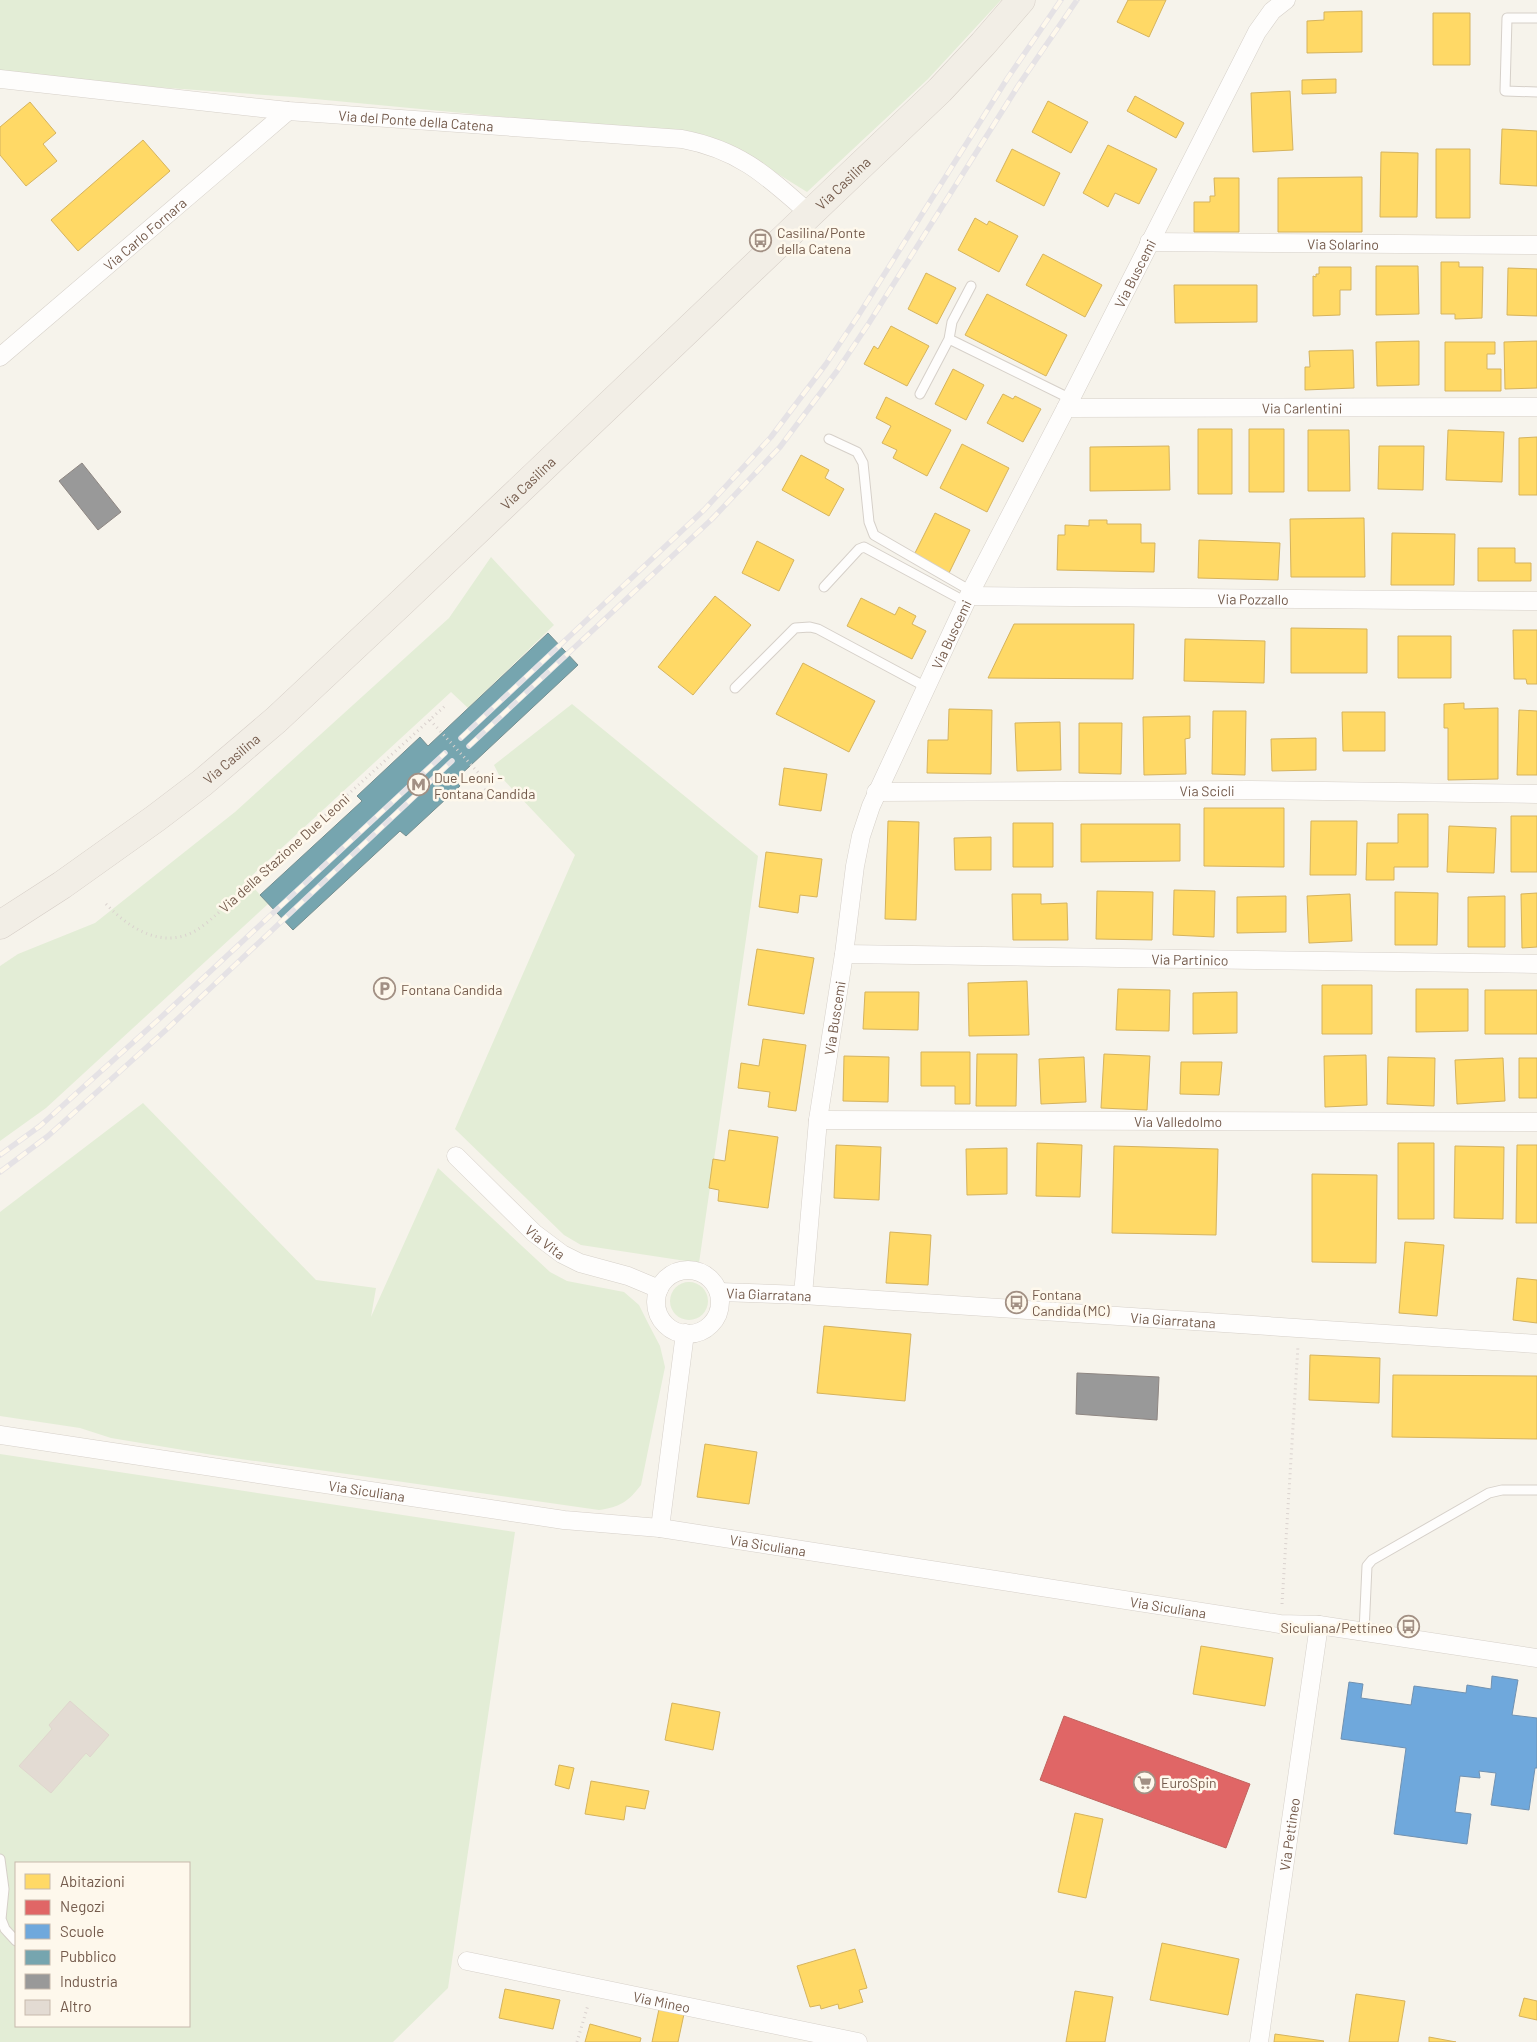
<svg xmlns="http://www.w3.org/2000/svg" width="1537" height="2042" font-family="Barlow,sans-serif">
<style>
.green{fill:#e3edd6;fill-rule:evenodd}
.homes{fill:#ffd966;stroke:#d5b35e}
.shops{fill:#e06666;stroke:#c0635e}
.schools{fill:#6fa8dc;stroke:#7091b1}
.public{fill:#76a5af;stroke:#758f91}
.industry{fill:#999;stroke:#8e8682}
.building{fill:#e3dbd3;stroke:#dfd6cd}
.lines{fill:none;stroke-linecap:round;stroke-linejoin:round}
.service-casing{stroke:#d6d0c9;stroke-width:11}
.minor-casing{stroke:#d6d0c9;stroke-width:19}
.primary-casing{stroke:#d5cdc6;stroke-width:29}
.path{stroke:#dad2ce;stroke-width:3;stroke-dasharray:1 4;stroke-linecap:butt}
.service{stroke:#fefdfc;stroke-width:9}
.minor{stroke:#fefdfc;stroke-width:18}
.primary{stroke:#f2eee6;stroke-width:28}
.rail-casing{stroke:#e5e2e5;stroke-width:5.5}
.rail{stroke:#fef8ec;stroke-width:4;stroke-dasharray:11;stroke-linecap:butt}
.labels{text-anchor:middle;dominant-baseline:central;stroke-width:5;stroke-linejoin:round;paint-order:stroke}
.street-label{font-size:14px;fill:#745b4c;stroke:#fef8ec}
.poi-label{font-size:14px;fill:#745b4c;stroke:#fef8ec;text-anchor:start}
</style>
<rect width="100%" height="100%" fill="#f6f3eb"/>
<path class="green" d="M0 0H1001L928 79 807 192 733 146 707 136 294 97 0 76Z
M491 557 554 625 468 708 451 692 247 880 268 904 46 1108 0 1141V966L18 954 95 923 235 812 449 618Z
M572 704 758 856 699 1263 581 1245 564 1235 455 1129 575 855 499 775 494 765Z
M143 1103 316 1280 376 1288 371 1317 438 1168 550 1272 567 1281 624 1292 639 1305 649 1325 660 1346 665 1367 641 1485C628 1502 620 1507 599 1510L213 1455 111 1438 80 1428 0 1416V1212Z
M670 1301a19 19 0 1 1 38 0a19 19 0 1 1-38 0Z
M0 1454 515 1532 448 1988 393 2042H0ZM16 1863H189V2026H16Z"/>
<path class="homes" d="M1128 0H1166L1149 37 1117 22Z
M1362 11V52L1307 53V21L1324 20V12Z
M1433 13H1470V65H1433Z
M1336 79V93L1302 94V80Z
M1290 91 1293 150 1253 152 1251 93Z
M1135 96 1184 123 1176 138 1127 111Z
M1048 101 1088 122 1071 153 1032 132Z
M30 102 56 133 43 144 57 161 26 186 0 155V127Z
M1502 129 1537 131V186L1500 184Z
M143 140 170 171 78 251 51 220Z
M1108 145 1157 169 1139 204 1115 193 1108 207 1083 193Z
M1012 149 1060 173 1044 206 996 181Z
M1436 149H1470V218H1436Z
M1381 152 1418 153 1417 217H1380Z
M1362 177V232H1278V178Z
M1214 178H1239V232H1194V202H1210V196H1215Z
M975 218 987 225 989 221 1018 236 999 272 958 250Z
M1043 254 1102 285 1085 317 1026 285Z
M1441 262H1459V267H1483L1482 318 1455 319V314H1441Z
M1376 266H1418L1419 314 1376 315Z
M1319 267H1351V290H1340V315L1313 316V276L1316 277V274H1319Z
M1508 268 1537 269V316L1507 315Z
M926 273 956 288 937 324 908 309Z
M1174 285H1257V322L1175 323Z
M987 294 1067 335 1046 376 965 335Z
M891 326 929 346 907 386 864 364 874 346 878 349Z
M1419 341V385L1377 386 1376 342Z
M1537 341V388L1505 389 1504 342Z
M1445 342H1495V354H1487V369H1501V391H1445Z
M1353 350 1354 388 1305 390V367H1310L1309 351Z
M953 369 984 385 966 420 935 404Z
M1003 394 1013 399 1015 396 1041 409 1023 442 987 423Z
M886 397 951 430 927 476 893 458 897 450 882 443 891 426 876 418Z
M1198 429H1232V494H1198Z
M1249 429H1284V492H1249Z
M1308 430H1349L1350 491H1308Z
M1448 430 1504 432 1502 482 1446 480Z
M1537 437V495H1519V438Z
M962 444 1009 468 987 512 940 488Z
M1169 446 1170 490 1090 491V447Z
M1379 446H1424L1423 490 1378 489Z
M801 455 829 470 825 478 844 489 829 516 782 490Z
M935 513 970 530 949 573 914 555Z
M1364 518 1365 577H1291L1290 519Z
M1089 520H1107V524H1141V543H1155L1154 572 1057 570 1058 535H1065V525L1089 526Z
M1392 533 1455 534 1454 585H1391Z
M1199 540 1280 543 1278 580 1198 578Z
M757 541 794 560 779 591 742 573Z
M1478 548H1515V563H1531V581H1478Z
M715 596 751 625 693 695 658 667Z
M861 598 895 615 899 607 916 616 912 624 926 631 912 659 847 626Z
M1014 624H1134L1133 679 988 678Z
M1291 628 1367 629V673H1291Z
M1513 630H1537V684H1527L1526 679H1514Z
M1398 636H1451V678H1398Z
M1185 639 1265 641 1264 683 1184 681Z
M803 663 875 701 849 752 776 714Z
M1464 703V709L1498 708V779L1448 780V728H1444V704Z
M949 709 992 710 991 774 927 773 928 740H948Z
M1519 710 1537 711V775H1517Z
M1213 711H1246L1245 775 1212 774Z
M1342 712H1385V751H1343Z
M1190 716V738L1185 739 1186 774 1144 775 1143 717Z
M1060 722 1061 770 1017 771 1015 723Z
M1079 723H1122L1121 774 1079 773Z
M1316 738V770L1272 771 1271 739Z
M784 768 827 774 821 811 779 805Z
M1204 808H1284V867L1204 866Z
M1398 814H1428V867H1394V880H1366L1367 843H1398Z
M1511 816H1537V872H1511Z
M888 821 919 822 916 920 885 919Z
M1311 821H1357L1356 875H1310Z
M1013 823H1053V867H1013Z
M1081 824H1180V861L1081 862Z
M1449 826 1496 828 1494 873 1447 872Z
M991 837V870H955L954 838Z
M766 852 822 859 817 897 800 895 798 913 759 907Z
M1174 890 1215 891 1214 937 1173 935Z
M1097 891 1153 892 1152 940 1096 939Z
M1395 892 1438 893 1437 945H1395Z
M1537 893V947L1522 948 1521 894Z
M1012 894H1041V904L1067 903 1068 940H1013Z
M1350 894 1352 941 1309 943 1307 896Z
M1286 896V932L1237 933V897Z
M1505 896V947H1468V897Z
M757 949 814 958 804 1014 748 1005Z
M1027 981 1029 1035 969 1036 968 983Z
M1322 985H1372V1034H1322Z
M1118 989 1170 990 1169 1031 1116 1030Z
M1416 989H1468V1031L1416 1032Z
M1485 990H1537V1034H1485Z
M865 992H919L918 1030 863 1029Z
M1237 992V1033L1193 1034V993Z
M763 1039 806 1045 796 1111 768 1107 770 1092 738 1088 741 1063 759 1066Z
M921 1052H970V1104H955V1086H921Z
M977 1054H1017L1016 1106H976Z
M1104 1054 1150 1056 1147 1110 1101 1108Z
M1366 1055 1367 1105 1325 1107 1324 1056Z
M844 1056 889 1057 888 1102 843 1101Z
M1084 1057 1086 1102 1041 1104 1039 1059Z
M1388 1057 1435 1058 1434 1106 1387 1104Z
M1503 1058 1505 1101 1457 1104 1455 1060Z
M1519 1058H1537V1098H1519Z
M1181 1062H1222L1219 1095 1180 1094Z
M729 1130 778 1137 768 1208 718 1201 719 1190 709 1188 713 1159 725 1161Z
M1037 1143 1082 1145 1080 1197 1036 1196Z
M1398 1143H1434V1219H1398Z
M836 1145 881 1147 879 1200 834 1198Z
M1517 1145H1537V1223H1516Z
M1114 1146 1218 1149 1216 1235 1112 1233Z
M1455 1146 1504 1147 1503 1219 1454 1218Z
M1007 1148V1194L967 1195 966 1149Z
M1312 1174 1377 1175 1376 1263 1312 1262Z
M890 1232 931 1235 928 1285 886 1283Z
M1405 1242 1444 1245 1437 1316 1399 1313Z
M1517 1278 1537 1280V1323L1513 1320Z
M824 1326 911 1334 905 1401 817 1393Z
M1310 1355 1380 1358 1379 1403 1309 1400Z
M1393 1375 1537 1376V1439L1392 1437Z
M705 1444 757 1452 749 1504 697 1497Z
M1201 1646 1273 1658 1265 1706 1193 1694Z
M672 1703 720 1712 713 1750 665 1740Z
M559 1765 574 1768 569 1789 555 1785Z
M591 1781 649 1791 645 1809 626 1806 624 1820 585 1814Z
M1075 1813 1103 1819 1086 1898 1058 1892Z
M1162 1943 1239 1959 1228 2015 1150 2000Z
M855 1949 867 1988 859 1990 863 2002 839 2009 838 2004 821 2009 820 2005 810 2007 797 1966Z
M505 1989 560 2000 553 2029 499 2018Z
M1075 1991 1113 1997 1105 2042H1066Z
M1356 1994 1405 2001 1398 2042H1349Z
M1524 1998 1537 2001V2020L1519 2016Z
M659 2009 684 2014 678 2042H652Z
M590 2024 641 2038 640 2042H585Z
M1275 2034 1324 2041 1323 2042H1274Z
M1429 2037 1456 2042H1429Z"/>
<path class="shops" d="M1064 1716 1250 1784 1226 1848 1040 1780Z"/>
<path class="schools" d="M1492 1676 1518 1680 1512 1715 1537 1718V1768H1535L1529 1810 1491 1805 1496 1773 1479 1771 1480 1778 1460 1776 1455 1812 1471 1814 1467 1844 1394 1834 1406 1748 1341 1739 1349 1682 1363 1684 1361 1698 1411 1705 1414 1686 1466 1693 1467 1685 1491 1689Z"/>
<path class="public" d="M548 633 578 665 455 780 460 786 406 836 400 831 293 930 260 895 362 801 357 796 420 737 428 746Z"/>
<path class="industry" d="M82 463 121 512 98 530 59 481Z
M1077 1373 1159 1377 1157 1420 1076 1414Z"/>
<path class="building" d="M70 1701 109 1735 90 1757 86 1753 51 1793 19 1766 52 1729 49 1725Z"/>
<g class="lines">
<defs>
<path id="service" d="M1537 18H1507L1505 91 1537 92
M949 339 1071 399
M920 394 949 339 952 322 971 286
M829 439 857 452 863 463 869 522 874 535 971 591
M824 587 859 549 864 547 966 602
M735 688 795 628 810 627 818 629 926 687
M1364 1632 1367 1566 1372 1560 1489 1493 1502 1490H1537
M0 1859 4 1889 1 1919 5 1929 16 1941"/>
<g id="minor">
<path id="s1" d="M0 79 288 111 682 139C740 150 767 176 810 214"/>
<path id="s2" d="M1149 242 1537 245"/>
<path id="s3" d="M0 357 288 111"/>
<path id="s4" d="M1066 408 1537 407"/>
<path id="s5" d="M969 596 1537 601"/>
<path id="s6" d="M876 792 1250 790 1537 794"/>
<path id="s7" d="M844 954 1537 964"/>
<path id="s8" d="M818 1120 1537 1122"/>
<path id="s9" d="M456 1156 534 1233 562 1254 580 1263 628 1276 659 1289"/>
<circle cx="688" cy="1302" r="32"/>
<path id="s10" d="M719 1292 803 1295 1537 1344"/>
<path id="s11" d="M803 1295 818 1120 844 954 855 866 861 836 871 806 971 591 1066 408 1257 32 1272 11 1286 0"/>
<path id="s12" d="M0 1435 564 1520 660 1528 1280 1624 1319 1625 1537 1658"/>
<path d="M660 1528 685 1333"/>
<path id="s13" d="M467 1961 858 2042"/>
<path id="s14" d="M1259 2042 1319 1625"/>
</g>
<g id="primary">
<path id="s15" d="M0 925 62 885 156 818 202 783 276 720 401 603 940 90 983 44 1021 0"/>
</g>
</defs>
<use href="#service" class="service-casing"/>
<use href="#minor" class="minor-casing"/>
<use href="#primary" class="primary-casing"/>
<path class="path" d="M430 720 485 780 486 801
M106 904C127 926 157 947 189 934 199 930 209 921 217 914L446 705
M1282 1604 1298 1346
M577 2042 588 2005"/>
<use href="#service" class="service"/>
<use href="#minor" class="minor"/>
<use href="#primary" class="primary"/>
<defs>
<path id="rail" d="M461 738 704 510 771 437 826 364 858 316 1007 79 1061 0
M469 746 712 519 780 447 837 371 869 323 1018 86 1077 0
M0 1155 40 1126 158 1020 445 753
M0 1172 48 1136 167 1029 452 761"/>
</defs>
<use href="#rail" class="rail-casing"/>
<use href="#rail" class="rail"/>
</g>
<defs>
<symbol id="bus-ring" viewBox="-11 -11 22 22"><circle r="9.5" fill="#fef8ec" stroke="#a29084" stroke-width="1.5"/><path d="M-5-6H5V4H4V6H2V4H-2V6H-4V4H-5ZM-3.5-4V0h7V-4ZM-3.5 1.2v1.5H-2V1.2ZM2 1.2v1.5H3.5V1.2Z" fill="#a29084"/></symbol>
<symbol id="metro-ring" viewBox="-11 -11 22 22"><circle r="9.5" fill="#fef8ec" stroke="#a29084" stroke-width="1.5"/><path d="M-5.5 5V-5H-3L0 0L3-5H5.5V5H3V-.5L0 4L-3-.5V5Z" fill="#a29084"/></symbol>
<symbol id="parking-ring" viewBox="-11 -11 22 22"><circle r="9.5" fill="#fef8ec" stroke="#a29084" stroke-width="1.5"/><path d="M-3.5-5.5H1a3.5 3.5 0 0 1 0 7H-1V5.5H-3.5ZM-1-3.4V-.6H.8a1.4 1.4 0 0 0 0-2.8Z" fill="#a29084"/></symbol>
<symbol id="supermarket-ring" viewBox="-11 -11 22 22"><circle r="9.5" fill="#fef8ec" stroke="#a29084" stroke-width="1.5"/><path d="M-6-5.5h2.5l.6 2H6L4.5 2H-2.5L-4.4-4H-6ZM-1.5 3.2a1.3 1.3 0 1 0 .1 0ZM3 3.2a1.3 1.3 0 1 0 .1 0Z" fill="#a29084"/></symbol>
</defs>
<g fill-rule="evenodd">
<use href="#bus-ring" x="748" y="228" width="25" height="25"/>
<use href="#metro-ring" x="406" y="772" width="25" height="25"/>
<use href="#parking-ring" x="372" y="976" width="25" height="25"/>
<use href="#bus-ring" x="1004" y="1290" width="25" height="25"/>
<use href="#bus-ring" x="1396" y="1614" width="25" height="25"/>
<use href="#supermarket-ring" x="1132" y="1770" width="25" height="25"/>
</g>
<g class="labels">
<g class="street-label">
<text stroke="none"><textPath href="#s1" startOffset="418">Via del Ponte della Catena</textPath></text>
<text stroke="none"><textPath href="#s15" startOffset="1125">Via Casilina</textPath></text>
<text stroke="none"><textPath href="#s3" startOffset="190">Via Carlo Fornara</textPath></text>
<text stroke="none"><textPath href="#s2" startOffset="194">Via Solarino</textPath></text>
<text stroke="none"><textPath href="#s11" startOffset="1089">Via Buscemi</textPath></text>
<text stroke="none"><textPath href="#s4" startOffset="236">Via Carlentini</textPath></text>
<text stroke="none"><textPath href="#s15" startOffset="690">Via Casilina</textPath></text>
<text stroke="none"><textPath href="#s5" startOffset="284">Via Pozzallo</textPath></text>
<text stroke="none"><textPath href="#s11" startOffset="684">Via Buscemi</textPath></text>
<text stroke="none"><textPath href="#s15" startOffset="285">Via Casilina</textPath></text>
<text stroke="none"><textPath href="#s6" startOffset="331">Via Scicli</textPath></text>
<text transform="translate(284 853) rotate(-42)">Via della Stazione Due Leoni</text>
<text stroke="none"><textPath href="#s7" startOffset="346">Via Partinico</textPath></text>
<text stroke="none"><textPath href="#s11" startOffset="279">Via Buscemi</textPath></text>
<text stroke="none"><textPath href="#s8" startOffset="360">Via Valledolmo</textPath></text>
<text stroke="none"><textPath href="#s9" startOffset="124">Via Vita</textPath></text>
<text stroke="none"><textPath href="#s10" startOffset="50">Via Giarratana</textPath></text>
<text stroke="none"><textPath href="#s10" startOffset="455">Via Giarratana</textPath></text>
<text stroke="none"><textPath href="#s12" startOffset="371">Via Siculiana</textPath></text>
<text stroke="none"><textPath href="#s12" startOffset="776">Via Siculiana</textPath></text>
<text stroke="none"><textPath href="#s12" startOffset="1181">Via Siculiana</textPath></text>
<text stroke="none"><textPath href="#s14" startOffset="210">Via Pettineo</textPath></text>
<text stroke="none"><textPath href="#s13" startOffset="199">Via Mineo</textPath></text>
</g>
<g class="poi-label">
<text x="777" y="232">Casilina/Ponte<tspan x="777" dy="16">della Catena</tspan></text>
<text x="434" y="777">Due Leoni -<tspan x="434" dy="16">Fontana Candida</tspan></text>
<text x="401" y="989">Fontana Candida</text>
<text x="1032" y="1294">Fontana<tspan x="1032" dy="16">Candida (MC)</tspan></text>
<text x="1393" y="1627" text-anchor="end">Siculiana/Pettineo</text>
<text x="1161" y="1782">EuroSpin</text>
</g>
</g>
<rect x="15" y="1862" width="175" height="165" fill="#fef8ec" stroke="#c7b9ac"/>
<rect x="25" y="1874" width="25" height="15" fill="#ffd966" stroke="#c7b9ac"/>
<text x="60" y="1887" font-size="15" fill="#745b4c">Abitazioni</text>
<rect x="25" y="1900" width="25" height="15" fill="#e06666" stroke="#c7b9ac"/>
<text x="60" y="1912" font-size="15" fill="#745b4c">Negozi</text>
<rect x="25" y="1924" width="25" height="15" fill="#6fa8dc" stroke="#c7b9ac"/>
<text x="60" y="1937" font-size="15" fill="#745b4c">Scuole</text>
<rect x="25" y="1950" width="25" height="15" fill="#76a5af" stroke="#c7b9ac"/>
<text x="60" y="1962" font-size="15" fill="#745b4c">Pubblico</text>
<rect x="25" y="1974" width="25" height="15" fill="#999999" stroke="#c7b9ac"/>
<text x="60" y="1987" font-size="15" fill="#745b4c">Industria</text>
<rect x="25" y="2000" width="25" height="15" fill="#e3dbd3" stroke="#c7b9ac"/>
<text x="60" y="2012" font-size="15" fill="#745b4c">Altro</text>
</svg>
